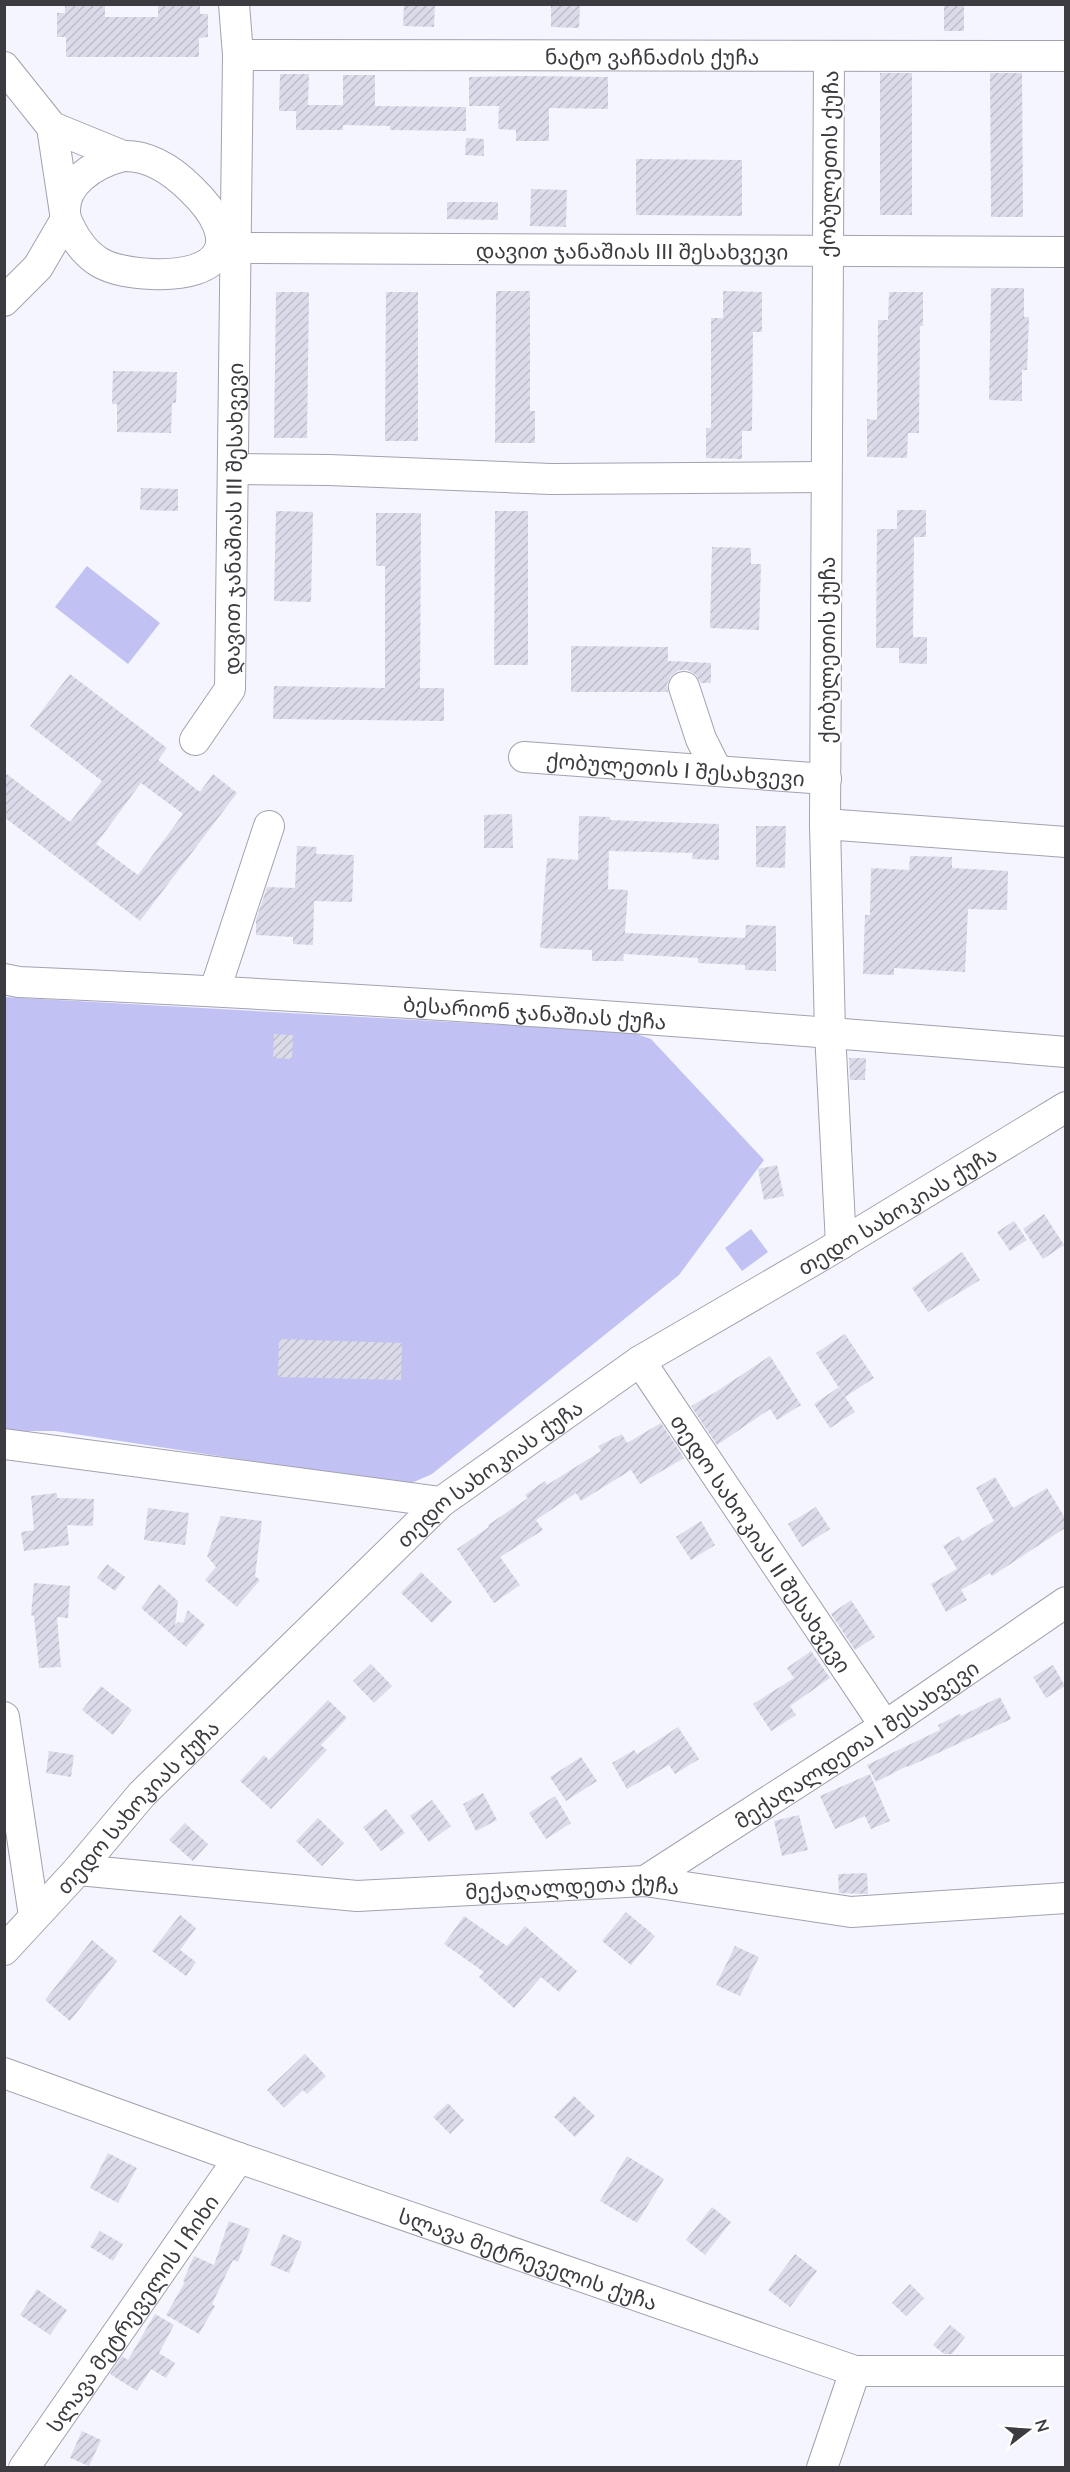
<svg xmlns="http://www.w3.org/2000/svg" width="1070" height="2472" font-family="Lato,'Noto Sans Georgian',sans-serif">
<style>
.green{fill:#c2c1f3}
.building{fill:url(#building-hatch);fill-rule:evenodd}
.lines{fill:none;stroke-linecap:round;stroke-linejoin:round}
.minor-casing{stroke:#a2a2b0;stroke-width:32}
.minor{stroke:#fff;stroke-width:30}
.labels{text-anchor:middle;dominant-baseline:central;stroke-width:4.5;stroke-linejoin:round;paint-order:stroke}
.street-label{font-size:21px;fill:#3b3b40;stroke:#fff}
</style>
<defs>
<pattern id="building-hatch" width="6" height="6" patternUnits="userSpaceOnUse" patternTransform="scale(1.5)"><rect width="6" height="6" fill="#dbdbea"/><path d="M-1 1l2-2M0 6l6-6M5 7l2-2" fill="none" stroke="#bdbdca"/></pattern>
</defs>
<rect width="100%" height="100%" fill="#f4f5fe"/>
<path class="green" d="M87 566 160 623 128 664 55 607Z
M4 997 631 1032 651 1039 764 1160 679 1275 432 1474 407 1485 55 1431H5Z
M751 1229 768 1252 742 1271 725 1248Z"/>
<path class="building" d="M65 4H105V17H158V4H200V14H208V37L199 38V57H66V37H57V13H65Z
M404 4H435L434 27 403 26Z
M551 4H580L579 28 551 27Z
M944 4H964V31H944Z
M880 73H912V215H880Z
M990 73H1022L1023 217H991Z
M280 74H309L308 105H343V75H375V106L466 107V131L390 130V126L343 125V130H296V111H279Z
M525 76 608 77V109L549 108V141H516V130L498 129 499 106H469V77Z
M466 138 484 139V156L465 155Z
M636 159 742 160V216L636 215Z
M531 189 567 190 566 227 530 226Z
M447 202H498V220L447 219Z
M991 288H1024V317H1029L1027 370H1022V401L989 400Z
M496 291H530V411H535V443H495Z
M723 291 762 292V332H753L752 431H742V459L706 458V428H711V318H723Z
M276 292H309L307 438H274Z
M386 292H418V441H385Z
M889 292H923V326H920L919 433H908L907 458 867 457V419L877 420 878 320H888Z
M113 371 177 372 176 403H172L171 433 117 432V404H112Z
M141 488 178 489V511L140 510Z
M897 510H926V537H914L913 637H927V664L899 663V648H876L877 529H897Z
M276 511 313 512 311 602 274 601Z
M495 511H528V665H494Z
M376 513H421L420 688H444V721L273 719 274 686 385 688V566H376Z
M712 547 751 548V564H761L759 630 710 628Z
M571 646 668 647V661L711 663V683H701L696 675 688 670H679L671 676 667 684 668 692H571Z
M70 674 167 748 158 760 200 792 213 774 237 793 140 921 4 817V772L70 822 102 781 30 726ZM141 783 183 814 138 875 96 844Z
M512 814 513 848H484V815Z
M579 816 610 817V820L719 824V860L692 859 693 853 609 851 608 889 628 890 625 933 745 938 746 925 776 926V971L745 970V965L698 963V958L624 954 623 961H592V950L540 948 547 858 578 860Z
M756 826H786L785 868 756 867Z
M297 846 317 847 316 854 354 855 352 902 314 901 313 945 293 944V937L256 935V920L267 887 295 888Z
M910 856 952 857V868L1008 871 1007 910 968 909 965 972 894 968V975L863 974 865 915H870L871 868 909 870Z
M274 1034 293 1035 292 1059 273 1058Z
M849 1058H866L865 1080H850Z
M777 1165 784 1196 764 1200 758 1169Z
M1044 1214 1064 1245 1043 1259 1023 1229Z
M1014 1221 1027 1240 1010 1251 997 1232Z
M962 1252 980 1280 928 1312 912 1288Z
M845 1334 874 1378 845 1397 816 1353Z
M279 1339 402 1343 401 1380 278 1377Z
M770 1356 801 1405 777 1420 770 1409 717 1445 691 1406 714 1393Z
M839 1387 855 1412 830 1428 814 1404Z
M661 1423 684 1458 640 1484 631 1470 581 1501 576 1493 536 1520 543 1530 500 1557 520 1585 494 1603 457 1549 489 1527 488 1525 528 1498 525 1495 545 1481 547 1485 601 1451 598 1446 622 1434 627 1443Z
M995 1477 1013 1508 1047 1488 1065 1518V1528L992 1576 990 1573 961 1590 967 1600 946 1612 931 1584 957 1569 943 1546 959 1536 962 1541 994 1521 976 1488Z
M57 1493V1498L94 1499 93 1526 67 1525 69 1545 24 1551 21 1532 34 1530 31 1496Z
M816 1507 830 1529 802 1547 788 1524Z
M148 1508 189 1513 185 1545 144 1540Z
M221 1516 262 1521 255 1576 260 1580 237 1607 205 1580 216 1567 207 1556Z
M701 1521 715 1545 691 1560 676 1537Z
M107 1564 125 1577 115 1591 97 1578Z
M421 1572 452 1602 432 1623 401 1593Z
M34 1583 70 1586 68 1618 57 1617 61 1667 39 1668 34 1616 31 1615Z
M159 1584 178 1601 175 1626 178 1622 183 1623 188 1610 205 1625 186 1647 141 1608Z
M851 1600 875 1637 855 1650 831 1614Z
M811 1651 830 1678 790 1706 796 1715 771 1731 753 1704 794 1678 787 1668Z
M371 1664 392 1686 374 1703 353 1681Z
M1053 1665 1065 1686 1046 1698 1033 1677Z
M101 1686 132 1710 113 1735 82 1710Z
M1000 1697 1011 1719 908 1767 907 1766 876 1782 867 1765 940 1730 938 1725 960 1714 961 1716Z
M328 1700 347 1718 321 1745 327 1750 271 1809 240 1781 264 1755 269 1760Z
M678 1727 699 1759 675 1774 669 1765 627 1789 612 1763 634 1750 637 1754Z
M49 1751 74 1755 71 1777 46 1773Z
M581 1757 597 1781 566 1801 550 1777Z
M870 1774 890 1821 871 1829 865 1816 835 1829 820 1796Z
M483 1793 497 1820 476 1831 463 1804Z
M555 1796 571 1823 546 1839 529 1813Z
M432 1800 451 1826 429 1842 410 1816Z
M386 1809 405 1833 381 1851 363 1827Z
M799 1815 808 1850 782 1856 774 1821Z
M318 1818 344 1843 322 1866 296 1841Z
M185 1823 208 1844 193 1861 169 1840Z
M867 1873 868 1894 839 1893 838 1874Z
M626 1912 655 1936 631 1965 602 1941Z
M180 1915 196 1928 180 1950 196 1962 186 1976 152 1951Z
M464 1916 507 1946 525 1926 577 1971 559 1992 541 1977 514 2008 479 1977 484 1972 444 1944Z
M92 1940 117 1961 70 2021 45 2000Z
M735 1946 759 1957 740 1996 716 1985Z
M305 2054 326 2076 307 2094 303 2090 284 2108 267 2090Z
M574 2096 595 2116 575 2137 554 2117Z
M448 2103 464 2120 450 2134 433 2117Z
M108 2153 137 2168 118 2203 90 2188Z
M627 2156 664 2179 637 2223 600 2201Z
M712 2207 731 2222 705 2255 686 2240Z
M229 2221 250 2229 238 2262 233 2260 212 2304 215 2306 199 2334 166 2315 185 2282 183 2281 194 2256 214 2265Z
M100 2231 123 2244 113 2261 90 2247Z
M283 2234 302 2242 289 2273 270 2265Z
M795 2254 817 2271 790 2307 768 2290Z
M910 2284 924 2298 906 2316 892 2303Z
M37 2289 67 2310 50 2335 20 2315Z
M155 2314 174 2325 159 2353 175 2363 166 2378 151 2369 137 2391 110 2374 122 2356 128 2360Z
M950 2325 965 2337 952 2354H944L933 2345Z
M82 2431 101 2440 89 2466 70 2458Z"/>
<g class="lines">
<defs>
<g id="minor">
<path id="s1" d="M238 55 1066 56"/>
<path d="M829 56 825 824 830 1032 841 1244"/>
<path d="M4 67 52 127 123 156"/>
<path d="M52 127 65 213"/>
<path d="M123 156C150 155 173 171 191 189 245 241 223 277 152 274 134 273 114 271 99 262 83 252 73 236 66 219 58 184 96 163 123 156Z"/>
<path id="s2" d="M236 248 1066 252"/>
<path d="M4 301 38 267 66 219"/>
<path d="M234 469 329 470 551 479 826 477"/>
<path d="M684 687 701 739 717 771"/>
<path id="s3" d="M195 740 230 689 238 55 234 4"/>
<path id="s4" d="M524 757 826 779"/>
<path d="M825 824 1066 842"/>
<path id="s5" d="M4 979 19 982C368 997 717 1023 1066 1052"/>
<path d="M215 990 269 826"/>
<path id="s6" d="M640 1361 885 1726"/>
<path d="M4 1444 441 1502"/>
<path d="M4 1717 34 1916"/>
<path id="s7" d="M78 1870 357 1896 645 1881 851 1912 1066 1898"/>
<path id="s8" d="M645 1881 885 1726 1066 1602"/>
<path id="s9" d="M4 1950 78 1870 142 1794 441 1502 640 1361 824 1254 1066 1107"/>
<path id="s10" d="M4 2073 239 2158 855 2371H1066"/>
<path id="s11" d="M24 2468 239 2158"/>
<path d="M822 2468 855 2371"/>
</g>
</defs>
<use href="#minor" class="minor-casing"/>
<use href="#minor" class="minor"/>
</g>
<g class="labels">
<g class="street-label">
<text stroke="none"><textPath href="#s1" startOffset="414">ნატო ვაჩნაძის ქუჩა</textPath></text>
<text transform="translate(828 164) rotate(-89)">ქობულეთის ქუჩა</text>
<text stroke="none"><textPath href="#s2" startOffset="396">დავით ჯანაშიას III შესახვევი</textPath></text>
<text stroke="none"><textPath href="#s3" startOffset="232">დავით ჯანაშიას III შესახვევი</textPath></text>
<text transform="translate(826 650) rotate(-90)">ქობულეთის ქუჩა</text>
<text stroke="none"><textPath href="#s4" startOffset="152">ქობულეთის I შესახვევი</textPath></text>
<text stroke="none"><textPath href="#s5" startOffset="532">ბესარიონ ჯანაშიას ქუჩა</textPath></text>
<text stroke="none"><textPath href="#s9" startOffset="1168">თედო სახოკიას ქუჩა</textPath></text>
<text stroke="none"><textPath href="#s9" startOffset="682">თედო სახოკიას ქუჩა</textPath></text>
<text stroke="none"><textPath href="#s6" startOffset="219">თედო სახოკიას II შესახვევი</textPath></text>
<text stroke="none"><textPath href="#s8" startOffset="252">მექაღალდეთა I შესახვევი</textPath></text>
<text stroke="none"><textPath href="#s9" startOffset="196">თედო სახოკიას ქუჩა</textPath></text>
<text stroke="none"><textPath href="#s7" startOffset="496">მექაღალდეთა ქუჩა</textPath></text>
<text stroke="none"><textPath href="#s10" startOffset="556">სლავა მეტრეველის ქუჩა</textPath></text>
<text stroke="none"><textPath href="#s11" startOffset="189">სლავა მეტრეველის I ჩიხი</textPath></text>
</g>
</g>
<rect width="1070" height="2472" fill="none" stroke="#3b3b40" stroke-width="12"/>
<g transform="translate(1028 2430) rotate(73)" stroke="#ffffff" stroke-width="4.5" paint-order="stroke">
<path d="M0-4.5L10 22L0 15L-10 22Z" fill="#3b3b40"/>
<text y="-9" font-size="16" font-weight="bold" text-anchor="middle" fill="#3b3b40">N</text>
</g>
</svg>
